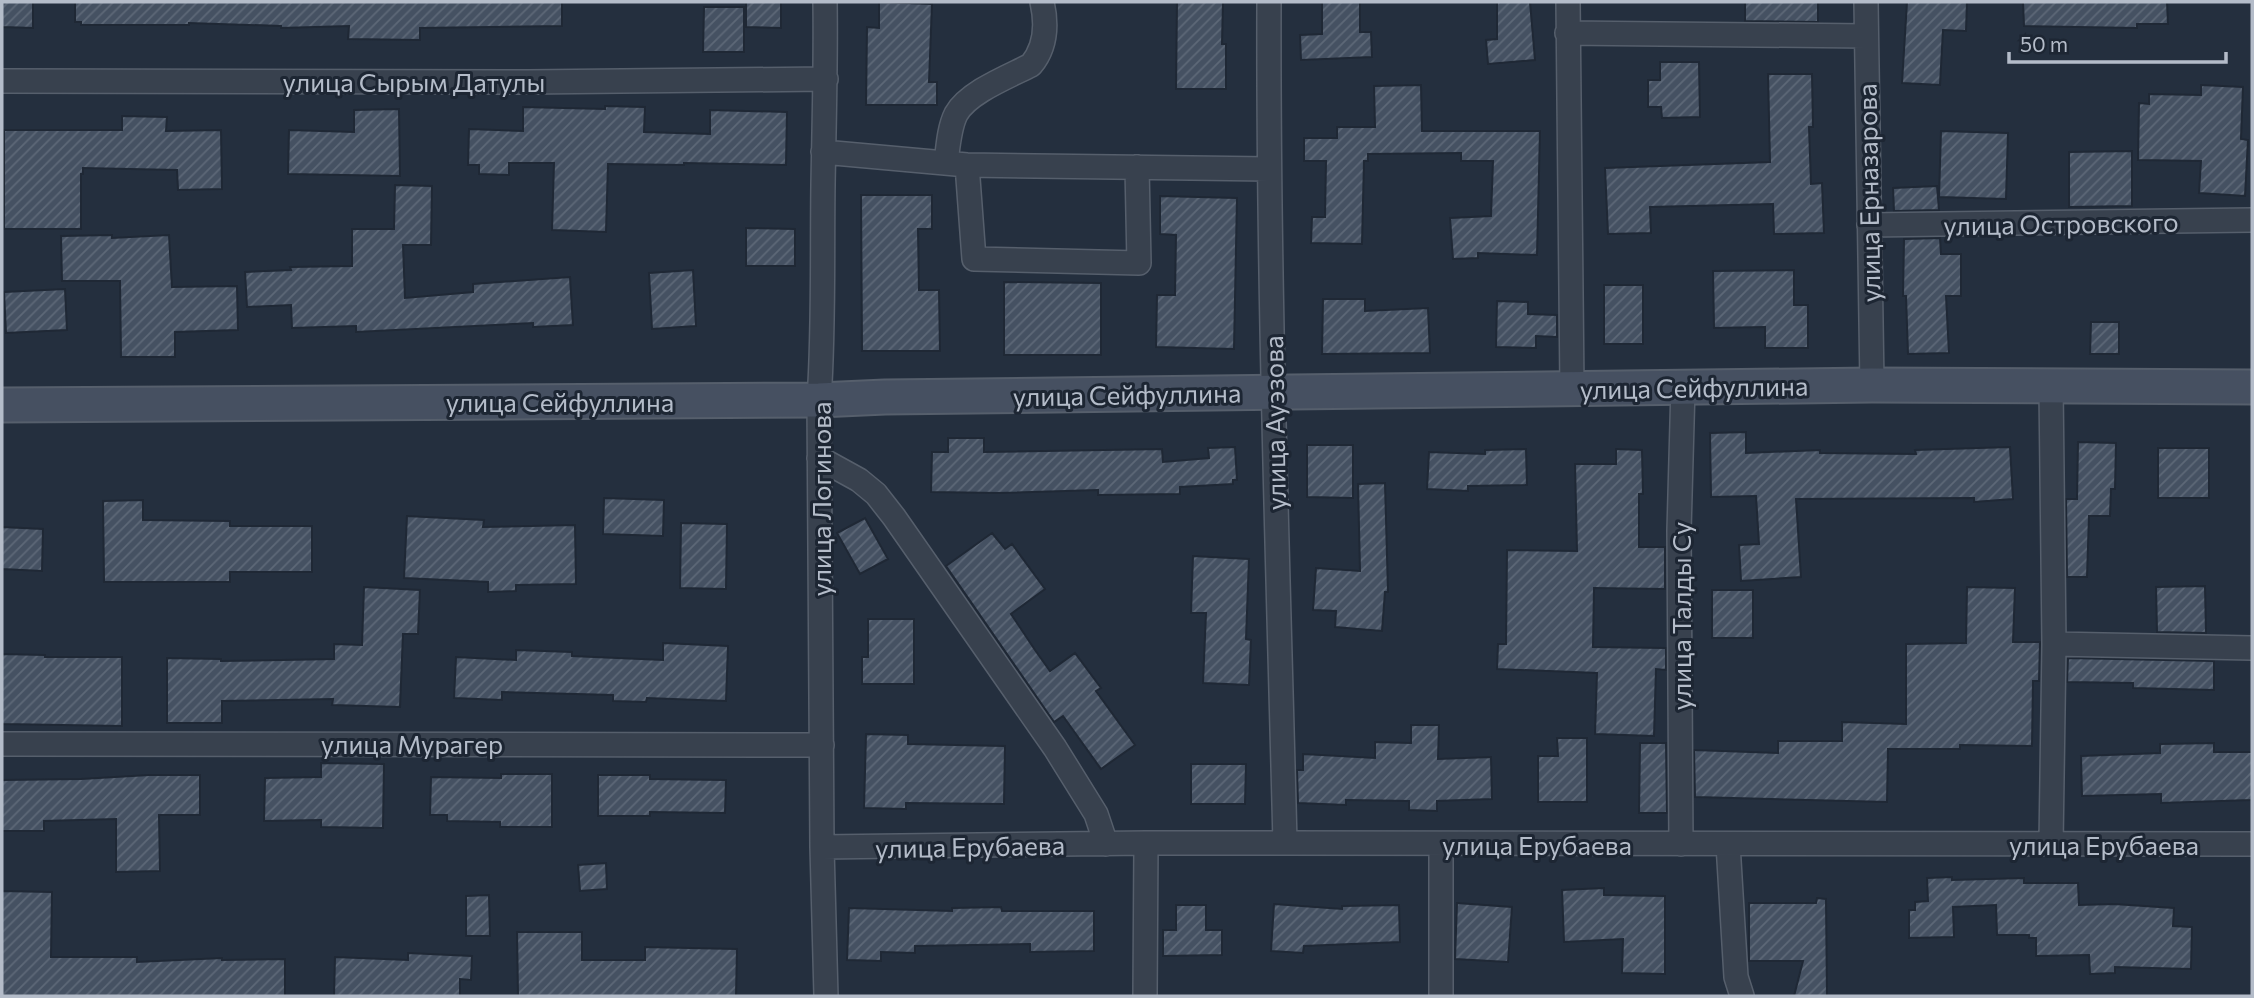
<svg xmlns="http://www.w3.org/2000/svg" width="2254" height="998" font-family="Commissioner,sans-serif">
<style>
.building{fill:url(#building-hatch);stroke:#1f2835;stroke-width:2}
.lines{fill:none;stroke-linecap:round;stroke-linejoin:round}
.minor-casing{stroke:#565f6c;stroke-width:26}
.secondary-casing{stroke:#565f6c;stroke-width:37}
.minor{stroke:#38414e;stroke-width:23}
.secondary{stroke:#465061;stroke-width:33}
.labels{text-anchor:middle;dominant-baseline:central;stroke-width:6;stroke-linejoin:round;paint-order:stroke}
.street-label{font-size:26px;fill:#b4bcc9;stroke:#1d2633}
</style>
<defs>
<pattern id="building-hatch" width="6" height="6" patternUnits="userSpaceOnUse" patternTransform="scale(1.75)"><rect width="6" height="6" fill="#455162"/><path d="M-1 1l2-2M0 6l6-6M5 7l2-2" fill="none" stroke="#5d6877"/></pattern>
</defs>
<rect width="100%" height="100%" fill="#242f3e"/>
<path class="building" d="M2 2H33V28L2 27Z
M75 2H562V26L420 28V40L348 39 349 26 281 28V26L189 23V25H81V22H75Z
M746 2H781V28L746 27Z
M879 2 932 4 929 82H937V105H866L867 27 879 28Z
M1177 2H1223L1222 44H1226V89H1176Z
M1322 2H1360V32H1371L1372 57 1301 60 1300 35 1322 34Z
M1497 2H1530L1535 60 1488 64 1486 40 1497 39Z
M1745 2H1818V22L1745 21Z
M1907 2H1967L1966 31 1943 30 1940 85 1902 83Z
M2023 2H2167L2168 24H2137V28L2024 26Z
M704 7H744V52H703Z
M1660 62H1699L1700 117 1662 118 1661 107H1648V80H1660Z
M1768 74H1812L1813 127H1809L1811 184 1822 183 1824 233 1774 234 1773 204 1650 207 1651 233 1608 234 1605 168 1770 162Z
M1421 85 1422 131H1540L1537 255 1478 253V258L1453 259 1450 218 1491 216 1493 161H1461V153L1368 154V161H1364L1362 244 1311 243 1312 217H1325L1326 161H1304V138H1337V127H1375L1374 86Z
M2201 85 2243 87 2241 139 2248 140 2245 196 2199 193 2201 161 2138 160 2139 103 2149 104V94L2201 95Z
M605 106 645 107 644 132 710 134V110L787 112 786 165 684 163V165L608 164 606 232 552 230 554 163H509V175L479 174V165H468L469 129 523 131V107L605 109Z
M399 109 400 176 288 174 289 130 354 132V110Z
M122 116 167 117 166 131 221 130 222 189 178 190 177 170 83 168V174H81V229H4V130H122Z
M1941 131 2008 133 2006 199 1939 197Z
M2132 151V206L2069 207V152Z
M395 185 432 186 431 245H403L405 298 473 292V284L570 277 573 325 533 327V323L356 332V326L292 328 291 305 247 307 245 272 291 270 290 267 352 266V229H394Z
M1937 186 1939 210 1894 211 1893 188Z
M861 195H932V229H918L919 290H939L940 351H862Z
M1160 196 1237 198 1234 349 1156 347 1157 295H1175L1176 235 1160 234Z
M746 228 795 229V266H746Z
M112 235V238L169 235 172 287 237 286 238 330 175 332V357H121L120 281H62L61 236Z
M1940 238 1941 254H1961V296H1946L1949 353 1908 354 1906 296H1903L1904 239Z
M693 270 696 326 652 329 649 273Z
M1794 270V305H1808V348H1765V327L1714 328 1713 271Z
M1004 282 1101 283V355H1004Z
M1604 285H1643V344H1604Z
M65 289 67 330 6 333 4 292Z
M1323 299H1365V311L1428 308 1430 353 1322 354Z
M1497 301 1528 302V314L1557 315V337L1536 336V348L1496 347Z
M2091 322H2119V354H2090Z
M1746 432V453L1820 450V453L1916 454 1915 450 2010 447 2013 499 1974 502V498L1796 499 1801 577 1741 581 1739 545 1759 544 1756 496 1711 497 1710 433Z
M948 438H984V452L1162 449 1163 462 1209 458 1208 448 1235 447 1237 480H1233V484L1180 487V494L1098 495V490L998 493 931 492 932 452H948Z
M2078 442 2116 443 2115 489H2111L2110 516H2089L2087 577H2067L2066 499H2077Z
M1307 445H1353V498L1307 497Z
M2158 448H2209V498H2158Z
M1526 449 1527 485 1468 486V491L1427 489 1429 452 1485 454V450Z
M1616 449 1642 450 1643 494H1639V547H1665V589L1594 588 1593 647 1666 648V670L1656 669 1654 736 1595 734 1597 673 1497 669 1498 644H1506L1507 550 1577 551 1575 464H1616Z
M1385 483 1388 592H1385L1382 631 1335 627 1336 611 1313 610 1316 568 1360 571 1358 484Z
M604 498 664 500 663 536 603 534Z
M143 500V520L230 521V526H312V572H230V582H104L103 501Z
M407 516 484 520 483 527 575 525 576 584 516 585V591L488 592V582L404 578Z
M865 518 888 559 860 574 837 533Z
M681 523 727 524 726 589 680 588Z
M2 527 43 529 42 571 2 569Z
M992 533 1005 549 1012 544 1045 589 1011 614 1035 650 1050 671 1075 653 1101 688 1096 691 1135 745 1101 769 1063 716 1054 722 946 566Z
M1193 556 1249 559 1246 639 1251 640 1249 685 1203 683 1206 613H1191Z
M2205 586 2206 633 2157 632 2156 587Z
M364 587 420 590 418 634H403L400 707 332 705 333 699 222 701V723H167V658L221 659V661L334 659V644L362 645Z
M1967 587 2015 588 2013 642H2040L2039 681H2033L2032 746 1960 745V749H1888L1887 802 1695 797 1694 750 1778 753V741H1842V722L1906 724V644L1966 643Z
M1712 590H1753V638H1712Z
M868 619H914V684H862V657H868Z
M663 643 728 646 726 701 647 698 646 702 613 701V695L502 692V700L454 698 456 657 516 660V650L572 652V656L663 660Z
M2 654 45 655V657H122V726L2 724Z
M2068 658 2214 661V690L2133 688V683L2067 682Z
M1411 725H1439L1438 759 1491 757 1492 799 1437 801V811L1409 810V801L1346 800V805L1298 803 1297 770H1303V754L1375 758V742L1411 743Z
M866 734 908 735V744L1005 746 1004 804 906 803V809L864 808Z
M1557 738H1587V802H1538V756H1558Z
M1640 743H1666L1667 813H1639Z
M2214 743V752H2252V800L2161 803V794L2082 796 2081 756 2160 753V744Z
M321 763 384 764 383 828 321 827V820L264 821 265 778 321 777Z
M1191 764H1246L1245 804H1191Z
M501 774H552V827H500V822L447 821V815H430L431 777 501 778Z
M149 775H200V815H159L160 871 116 872V819L44 821V831H2V780L81 779Z
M598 775H650V779L726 780 725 813 650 812V816H598Z
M606 863 607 889 580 891 578 865Z
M1952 877V880L2024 878V883H2078L2079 905 2114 904 2174 908 2173 926 2192 927 2191 969 2115 967V973L2090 974 2089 955 2036 956V938H2029V935H1997L1996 905 1953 907 1954 937 1909 938V910H1915V902L1928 901 1927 878Z
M1604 888V895L1665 896V974L1622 973 1623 939 1564 942 1562 890Z
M2 891 52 892 51 957H137V962L222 958V960L285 959V996H2Z
M489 895 490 936H466V896Z
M1817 898 1826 899 1827 996H1794L1803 961H1749V903H1816Z
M1457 903 1512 907 1508 962 1455 959Z
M1274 904 1342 909V906L1399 905 1400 942 1304 946 1303 953 1271 951Z
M1176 905H1206V930H1222V955L1163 956V930H1176Z
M1001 907 1002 911H1094V951L1030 952V944L915 946V953L881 952V961L847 960 849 908 952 911V908Z
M517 932H582V960H645V947L737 949 736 996H518Z
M408 953 472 956 471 980 460 979V996H334L335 957 408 960Z"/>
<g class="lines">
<defs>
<path id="minor" d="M825 2C826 63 824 124 823 185 822 257 824 329 819 400L822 847 826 996
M1269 2C1268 282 1278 563 1285 843
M1568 2 1572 388
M1866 2 1872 385
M1567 33 1866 36
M2 81 528 82 826 79
M823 152 967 165 1269 169
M946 163C948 147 949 128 956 114 968 92 1010 76 1031 65 1046 47 1047 24 1042 2
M967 165 974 259 1139 263 1137 167
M1869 225 2252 220
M2051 387 2054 644 2051 844
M819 458 859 480 876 494 894 517 1055 748 1096 814 1106 844
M2054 644 2252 648
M2 744 822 745
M1441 844V996
M1681 844 1679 531 1683 387
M1728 844 1736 977 1742 996
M822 847 1146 843 2252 844
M1145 996 1146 843"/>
<path id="secondary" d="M2 405 819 400 885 397 1872 385 2252 387"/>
</defs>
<use href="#minor" class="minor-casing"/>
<use href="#secondary" class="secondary-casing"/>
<use href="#minor" class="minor"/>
<use href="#secondary" class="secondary"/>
</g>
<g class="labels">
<g class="street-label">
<text x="414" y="81">улица Сырым Датулы</text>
<text transform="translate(1868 193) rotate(-91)">улица Ерназарова</text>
<text transform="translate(2061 223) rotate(-1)">улица Островского</text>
<text transform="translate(1694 387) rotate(-1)">улица Сейфуллина</text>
<text transform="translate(1127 394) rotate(-1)">улица Сейфуллина</text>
<text x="560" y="401">улица Сейфуллина</text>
<text transform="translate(1274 423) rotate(-91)">улица Ауэзова</text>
<text transform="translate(820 499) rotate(-90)">улица Логинова</text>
<text transform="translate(1680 616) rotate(-90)">улица Талды Су</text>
<text x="412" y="743">улица Мурагер</text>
<text x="1537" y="844">улица Ерубаева</text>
<text x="2104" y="844">улица Ерубаева</text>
<text transform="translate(970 846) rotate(-1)">улица Ерубаева</text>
</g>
</g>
<rect width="2254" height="998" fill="none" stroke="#b4bcc9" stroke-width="7"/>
<path d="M2009 52v10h217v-10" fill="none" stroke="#b4bcc9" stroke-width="3.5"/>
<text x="2020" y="52" font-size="21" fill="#b4bcc9" stroke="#1d2633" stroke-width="5" paint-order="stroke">50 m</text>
</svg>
